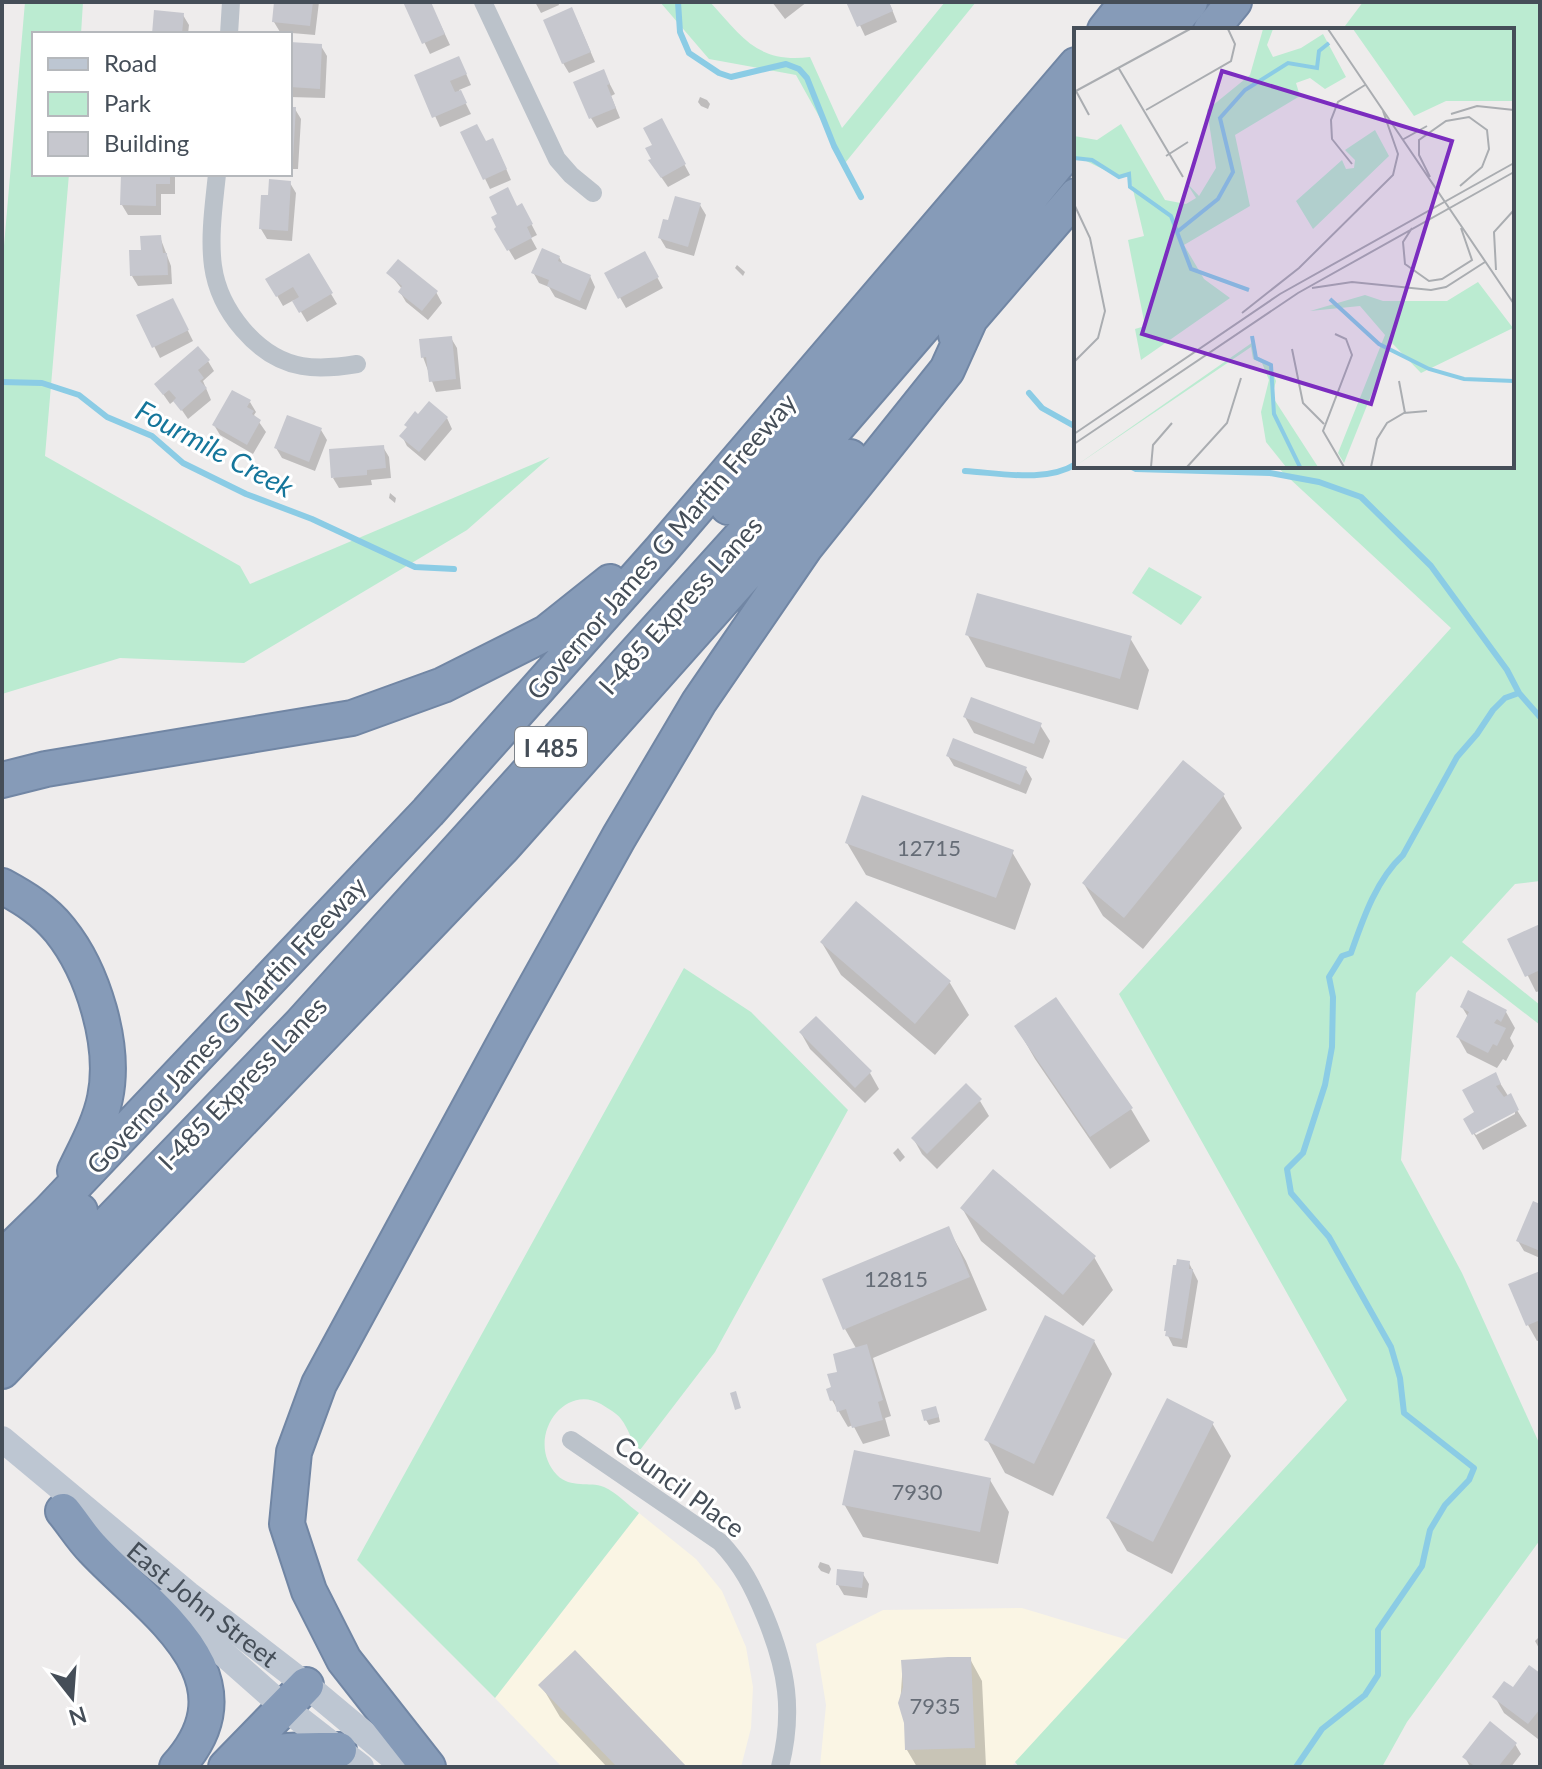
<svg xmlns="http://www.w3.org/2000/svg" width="1542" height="1769" font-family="Lato,sans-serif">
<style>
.commercial{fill:#faf5e4}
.green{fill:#bbebd1}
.shadow{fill:#0003;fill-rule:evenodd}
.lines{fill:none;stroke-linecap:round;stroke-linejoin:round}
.stream{stroke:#8bcce5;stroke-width:6}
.building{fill:#c6c7ce}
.motorway-casing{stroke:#7186a4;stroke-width:38}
.minor{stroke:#bbc2ca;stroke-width:18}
.secondary{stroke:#bdc6d2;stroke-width:26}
.motorway{stroke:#869bb8;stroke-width:34}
.labels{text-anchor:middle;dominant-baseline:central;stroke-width:6;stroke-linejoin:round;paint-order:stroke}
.number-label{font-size:22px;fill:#656c76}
.shield{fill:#fff;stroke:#7d838a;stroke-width:2}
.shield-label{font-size:24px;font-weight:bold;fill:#454e58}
.street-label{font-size:26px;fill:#454e58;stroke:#fff}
.water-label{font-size:28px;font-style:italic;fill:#15769b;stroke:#fff}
.inset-river{fill:none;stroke:#8bcce5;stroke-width:4}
.inset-road{fill:none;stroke:#aaadb1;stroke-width:2}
.view{fill:#7b2cbf;fill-opacity:0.15;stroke:#7b2cbf;stroke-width:4}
.inset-edge{fill:none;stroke:#454e58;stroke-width:4}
</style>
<rect width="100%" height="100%" fill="#eeecec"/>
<path class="commercial" d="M639 1513 696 1559 722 1591 746 1647 753 1687 751 1728 741 1767H562L495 1698Z
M1022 1608 1128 1640 1011 1767 820 1766 826 1705 816 1644 883 1610Z"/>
<path class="green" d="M25 2H83L81 34H34V174H69L45 456 240 566 250 584 550 457 467 530 244 663 120 658 2 694V269Z
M660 2H710C743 38 757 63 810 57L842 128 945 2H976L845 163 796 75 709 59Z
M1363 2H1540V881L1515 884 1462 942 1540 1005V1025L1451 956 1416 993 1401 1160 1462 1273 1540 1445V1540L1407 1722 1382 1767H1019L1015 1762 1347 1400 1119 994 1451 628 1276 466H1512V30H1342Z
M1149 567 1202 597 1181 625 1132 593Z
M684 968 751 1012 848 1110 715 1352 640 1450C630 1440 629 1429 621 1419 617 1413 607 1408 601 1404 563 1382 524 1440 557 1475 571 1489 589 1481 604 1487 616 1492 629 1506 639 1513L495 1698 357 1560Z"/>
<path class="shadow" d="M276 2H319L315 35 280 32 274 22Z
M405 2H430L450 45 430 54Z
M535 2H558L559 5 541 13Z
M772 2H807L785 19Z
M849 2H889L897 22 865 36Z
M183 15 189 25 188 34H154Z
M577 20 595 62 569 73 563 63Z
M290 44 321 46 327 56 325 98 290 97Z
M464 69 471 85 459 90 471 114 440 127 417 76Z
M603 71 615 94 611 96 620 118 597 128 591 118Z
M700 97 707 100 710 104 708 109 701 106 698 102Z
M290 109H295L301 119 298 169H290Z
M661 121 690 175 668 187 657 171 655 146Z
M463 133 498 150 511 180 490 189Z
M123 174H175V194H161V215H128L122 205Z
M290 183 296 193 292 241 267 239 261 229 270 197Z
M700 205 706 215 694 256 666 248 660 238 669 223Z
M522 206 537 235 531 238 537 249 515 260 496 229Z
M160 237 171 266 172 284 138 286 132 276 143 252Z
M644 253 663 288 626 308 606 273Z
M308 255 337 304 307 322 294 300 283 306 268 280Z
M559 257 564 266 590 276 595 287 586 310 555 297 549 287 539 283 533 272Z
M737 265 745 272 743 276 735 268Z
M389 273 436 292 442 303 428 320 406 302 400 292 402 289Z
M178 311 193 341 160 358 139 316Z
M451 338 457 348 461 389 436 392 423 357Z
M208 361 214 371 203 381 211 400 188 419 175 400 170 404 163 394Z
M250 402 256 412 254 415 266 432 253 454 220 435 214 425Z
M447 418 452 429 425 461 407 446 402 436Z
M321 430 327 440 315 471 282 458 276 448Z
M383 447 389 457 391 478 371 480 372 485 339 488 333 478Z
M390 493 396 498 395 503 389 498Z
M967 634 1130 638 1149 670 1138 710 986 667Z
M965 717 1040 725 1050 741 1043 759 974 733Z
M948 756 1026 769 1032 779 1026 794 954 766Z
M1223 795 1242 828 1143 949 1103 916 1084 884Z
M847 843 1012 852 1031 884 1015 930 866 875Z
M856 903 950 983 969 1015 935 1055 841 975 822 943Z
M1540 926V991L1536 992 1510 940Z
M1462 1007 1506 1012 1515 1028 1510 1038 1514 1046 1506 1061 1503 1059 1497 1068 1467 1053 1458 1037 1468 1017Z
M1016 1026 1131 1109 1150 1141 1110 1169 1035 1059Z
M801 1033 870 1073 879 1089 865 1103 810 1049Z
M1495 1075 1527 1126 1483 1150 1466 1120 1476 1113ZM1515 1110V1114L1476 1135 1474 1132Z
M980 1101 989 1116 937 1169 922 1154 913 1138Z
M898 1148 905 1157 900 1162 893 1153Z
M1540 1206V1258L1524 1251 1518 1241Z
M962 1208 1094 1257 1113 1290 1083 1326 981 1241Z
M948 1228 966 1261 987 1310 873 1358 891 1416 885 1418 890 1436 863 1444 853 1425 848 1427 832 1400 840 1373 857 1350 845 1329Z
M1189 1263 1198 1281 1187 1348 1173 1346 1168 1336Z
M1540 1274V1340L1537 1341 1528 1325Z
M1094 1341 1112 1374 1053 1496 1005 1473 987 1440Z
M938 1413 940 1422 929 1425 926 1420Z
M1212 1423 1231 1456 1172 1574 1127 1551 1108 1518Z
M990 1480 1009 1512 998 1564 863 1537 844 1504Z
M820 1562 829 1565 831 1569 829 1574 821 1571 818 1567Z
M863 1574 869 1584 867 1598 844 1595 838 1585Z
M1540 1636V1650L1535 1641Z
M970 1659 982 1681 986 1767H917L907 1750 906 1723 900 1706 903 1662Z
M1540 1676V1736L1538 1739 1504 1713 1495 1697Z
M541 1685 684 1767H607L560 1717Z
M1515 1744 1521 1754 1511 1767H1470L1465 1757Z"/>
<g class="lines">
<path class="stream" d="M678 2 680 32 689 53 719 73 731 77 786 64 799 69 807 78 834 146 861 197
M2 382 42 383 79 395 107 417 152 436 183 463 246 494 312 519 415 567 454 569
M1029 393 1042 408 1076 427
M1130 466 1136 469 1270 473 1319 482 1361 497 1431 566 1507 670 1519 693 1540 717
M965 471C1000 473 1046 483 1076 464
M1296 1767 1322 1729 1365 1695 1378 1675V1630L1422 1566 1430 1530 1445 1505 1469 1480 1474 1468 1404 1413 1400 1378 1391 1347 1329 1237 1291 1193 1287 1169 1303 1153 1325 1085 1332 1047 1333 997 1329 977 1342 956 1351 953C1363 919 1376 880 1403 855L1457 757 1477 734 1493 710 1505 698 1519 693"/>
</g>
<path class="building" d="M274 2H313L310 26 272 22Z
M403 2H431L445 34 422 44Z
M846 2H889L893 11 857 27Z
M572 7 591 52 562 64 543 20Z
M154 10 184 13 182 34H152Z
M290 42 322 44 320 89 290 87Z
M459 56 467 74 450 81 455 92 461 90 467 103 432 118 414 75Z
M604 69 610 84 607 85 616 108 589 119 573 82Z
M290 107H296L293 159H290Z
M662 118 686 164 661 178 648 160 651 159 645 148 652 145 643 128Z
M477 124 486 141 493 138 507 169 483 180 460 132Z
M121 174H170V184H156V206L120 205Z
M269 179 291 181 288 231 259 229 261 195H268Z
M508 187 517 206 522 203 533 224 527 227 532 238 507 251 494 229 496 227 491 217 497 214 489 197Z
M675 196 701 203 688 247 658 238 663 219 668 220Z
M161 235 163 253H167L168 275 130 276 129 250H141L140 236Z
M542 248 560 256 558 261 591 275 580 301 547 286 549 280 531 273Z
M645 251 659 277 618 299 604 273Z
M309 253 333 293 299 313 292 301 299 297 293 287 276 297 265 279Z
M398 259 438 291 422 311 398 292 402 286 386 273Z
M173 298 189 330 152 348 136 315Z
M452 336 456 379 429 382 426 357 421 358 419 339Z
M198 346 210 360 198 370 204 378 200 381 207 388 181 411 173 401 176 398 169 390 163 395 154 384Z
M232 390 251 400 247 407 254 411 252 414 261 420 247 445 212 425Z
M429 401 448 417 419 452 399 436 407 427 404 425 415 411 418 414Z
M287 415 322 428 309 462 274 448Z
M384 445 386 468 367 470V475L331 478 329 449Z
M977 593 1132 636 1120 679 965 635Z
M971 697 1042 723 1034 744 963 717Z
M953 738 1027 767 1020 785 946 756Z
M1183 760 1225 794 1124 918 1082 883Z
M862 795 1014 850 996 898 845 843Z
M856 901 951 981 915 1024 820 942Z
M1540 924V970L1525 977 1507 939Z
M1468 990 1507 1010 1501 1022 1497 1019 1494 1023 1506 1028 1497 1046 1493 1044 1488 1053 1456 1037 1469 1012 1460 1007Z
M1056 997 1133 1108 1090 1137 1014 1026Z
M816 1016 872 1071 855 1088 799 1032Z
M1496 1072 1501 1084 1496 1086 1498 1089 1504 1097 1511 1093 1519 1110 1472 1135 1463 1119 1474 1112 1462 1090Z
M966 1083 982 1099 927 1154 911 1138Z
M993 1169 1096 1256 1063 1295 960 1208Z
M1533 1201 1540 1204V1251L1516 1241Z
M949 1226 970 1277 843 1330 822 1279Z
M1177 1259 1190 1261 1189 1269H1193L1182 1339 1165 1336 1166 1331H1164L1173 1265H1176Z
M1540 1271V1320L1526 1326 1508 1284Z
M1045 1315 1095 1340 1034 1464 984 1440Z
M867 1344 883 1400 878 1402 883 1420 852 1428 846 1409 837 1412 834 1400 830 1401 826 1389 831 1387 827 1374 837 1372 833 1354Z
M736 1391 741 1408 735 1410 730 1393Z
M1167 1398 1214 1422 1153 1542 1106 1518Z
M936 1406 939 1417 924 1421 921 1410Z
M854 1450 991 1478 980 1532 842 1505Z
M837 1569 864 1572 862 1588 836 1585Z
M575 1650 687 1767H617L538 1685Z
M948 1657H971L975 1748 905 1750 904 1723 898 1703 903 1687 901 1660Z
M1529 1665 1540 1673V1709L1528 1724 1492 1697 1504 1681 1513 1687Z
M1490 1721 1517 1743 1498 1767H1476L1462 1757Z"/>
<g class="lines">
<defs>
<path id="motorway" d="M1105 30 1127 2
M1138 30 1161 2
M1167 30 1190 2
M1211 30 1234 2
M956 335 1076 196
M728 507 1076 105
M2 780 46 769 352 718 443 685 546 633 610 582
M2 886C24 898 44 910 60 930 93 971 116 1045 105 1098 100 1123 86 1148 75 1171
M2 1258 50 1211 428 812 661 550 1076 65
M2 1296 80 1211
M2 1333 301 1024 766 509 948 298 1076 141
M2 1371 503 847 850 457
M63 1511C73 1523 82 1538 93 1549 150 1610 259 1676 177 1767
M226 1767 306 1685
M238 1767C267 1747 306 1750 339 1750
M428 1767 344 1660 309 1591 287 1524 294 1452 319 1384 513 1027 619 837 699 702 806 546 947 370 970 319"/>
</defs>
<use href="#motorway" class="motorway-casing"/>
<path class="minor" d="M483 2 557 159 571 175 593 193
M229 34 231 2
M217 174C214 204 209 236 213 266 219 310 257 358 302 366 320 369 339 367 357 364
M571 1440 720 1542C742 1565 753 1587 765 1616 787 1669 794 1711 780 1767"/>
<g class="secondary">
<path id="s1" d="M2 1439 188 1594 306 1685 404 1767"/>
<path d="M165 1602 285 1708 361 1767"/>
</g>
<use href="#motorway" class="motorway"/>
</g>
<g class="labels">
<g class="number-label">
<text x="929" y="847">12715</text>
<text x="896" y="1278">12815</text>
<text x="917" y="1491">7930</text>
<text x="935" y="1705">7935</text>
</g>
<rect class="shield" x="515" y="727" width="72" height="40" rx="6"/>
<g class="shield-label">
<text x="551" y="747">I 485</text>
</g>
<g class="street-label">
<text transform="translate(661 546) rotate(-49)">Governor James G Martin Freeway</text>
<text transform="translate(680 605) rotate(-48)">I-485 Express Lanes</text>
<text transform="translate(226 1025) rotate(-47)">Governor James G Martin Freeway</text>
<text transform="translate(242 1083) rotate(-46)">I-485 Express Lanes</text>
<text transform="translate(680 1486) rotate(36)">Council Place</text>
<text stroke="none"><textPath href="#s1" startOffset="260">East John Street</textPath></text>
</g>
<g class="water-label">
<text transform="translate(215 448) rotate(28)">Fourmile Creek</text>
</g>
</g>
<g transform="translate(1074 28)">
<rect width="440" height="440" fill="#eeecec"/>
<path d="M189 1H199L193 17 199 29 227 20 249 6 272 49 251 61 236 50 222 55 226 68 161 107 176 178 110 217 130 251 156 270 67 332 61 301 71 298 54 212 70 208 56 149H45L6 130 0 133V108L23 112 47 96 91 172 112 176 122 170 112 154 125 168 142 140 133 82 176 47ZM279 1H440V73H372L340 88ZM301 102 315 128 239 201 222 173 268 132 272 141 280 140 281 132 271 122ZM404 254 439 300 347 345 318 315 270 435 264 425 311 307 286 278 236 283 291 267 309 273H373ZM179 314 182 329 195 335 202 353 198 368 244 439H212L192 414 187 384 195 352 188 335 179 331 177 319 0 439Z" fill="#bbebd1"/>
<path class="inset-river" d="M0 130 18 132 45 149 55 146 56 159 97 188 117 241 175 262M103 204 144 171 159 144 146 90 171 62 214 35 243 40 245 23 255 15M256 271 305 316 355 341 390 351 440 353M178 308 182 330 197 337 200 386 226 439"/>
<path class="inset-road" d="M254 1 440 276M44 39 109 149M2 63 15 87M0 64 116 1M72 82 157 33 161 16 154 1M377 86 403 78 440 82M328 112 353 98M92 128 114 114M278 136 258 111 257 92 264 74 291 57M356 149 345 127V112L372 93 395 89 413 102 415 121 408 139 386 158M0 176 16 210 31 283 24 310 0 334M338 200 329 214 331 236 355 253 368 251 398 232 387 200M422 242 420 204 440 182M238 260 278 254 357 262 372 259 411 234M168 285 225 240 319 147 324 126 309 83M261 306 272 311 278 327 249 403 270 439M218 321 229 375 250 396M325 353 331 385M0 406 206 266 440 135M0 416 224 265 440 144M77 439 79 417 98 395M113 439 153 395 167 350M297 439 303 411 313 395 330 385 353 383"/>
<path class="view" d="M148 43 378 113 297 376 68 306Z"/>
<rect width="440" height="440" class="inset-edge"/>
</g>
<rect width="1542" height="1769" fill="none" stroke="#454e58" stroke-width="8"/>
<rect x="32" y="32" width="260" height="144" fill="#ffffff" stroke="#b5b8bc" stroke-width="2"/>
<rect x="48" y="58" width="40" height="12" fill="#bdc6d2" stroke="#b5b8bc" stroke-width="2"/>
<text x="104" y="72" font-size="24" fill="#454e58">Road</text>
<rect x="48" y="92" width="40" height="24" fill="#bbebd1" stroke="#b5b8bc" stroke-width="2"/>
<text x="104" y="112" font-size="24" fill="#454e58">Park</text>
<rect x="48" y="132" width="40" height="24" fill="#c6c7ce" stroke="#b5b8bc" stroke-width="2"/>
<text x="104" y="152" font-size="24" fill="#454e58">Building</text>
<g transform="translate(72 1697) rotate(163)" stroke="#ffffff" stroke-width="6" paint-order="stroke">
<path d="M0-6L14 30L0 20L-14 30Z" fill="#454e58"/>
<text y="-12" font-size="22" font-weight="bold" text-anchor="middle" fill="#454e58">N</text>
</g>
</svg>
